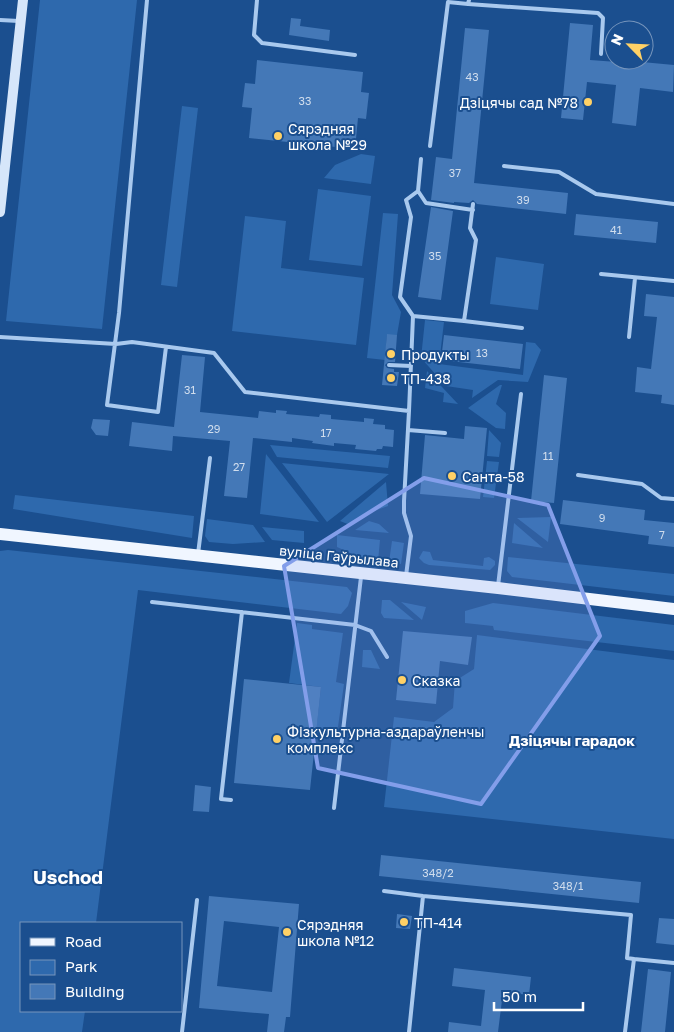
<svg xmlns="http://www.w3.org/2000/svg" width="674" height="1032" font-family="'Golos Text',sans-serif">
<style>
.green{fill:#2e69ad}
.building{fill:#4478b7;fill-rule:evenodd}
.lines{fill:none;stroke-linecap:round;stroke-linejoin:round}
.lane{stroke:#a9c9ee;stroke-width:4}
.secondary{stroke:#d6e6fa;stroke-width:10}
.primary{stroke:#f0f6ff;stroke-width:12}
.marked{fill:#839eea;fill-opacity:0.2;stroke:#839eea;stroke-width:4;stroke-linejoin:round}
.poi-dot{fill:#ffd166;stroke:#1b4f8f;stroke-width:2}
.labels{text-anchor:middle;dominant-baseline:central;stroke-width:4;stroke-linejoin:round;paint-order:stroke}
.number-label{font-size:11px;fill:#d0dded}
.poi-label{font-size:14px;fill:#fff;stroke:#1b4f8f;text-anchor:start}
.street-label{font-size:14px;fill:#fff;stroke:#1b4f8f}
.neighbourhood-label{font-size:15px;font-weight:bold;fill:#fff;stroke:#1b4f8f}
.district-label{font-size:19px;font-weight:bold;fill:#fff;stroke:#1b4f8f}
</style>
<rect width="100%" height="100%" fill="#1b4f8f"/>
<path class="green" d="M40 0H137L102 329 6 321Z
M182 106 198 108 177 287 161 285Z
M361 154 375 156 371 184 324 178 335 165Z
M318 189 371 196 362 266 309 260Z
M383 213 398 214 392 295 401 312 397 335H387L385 360 367 358Z
M245 216 286 221 281 268 364 278 356 345 232 331Z
M496 257 544 264 538 310 490 304Z
M425 320 444 322 439 364 523 375 526 342 535 343 541 350 528 382 498 380 472 398 473 390 446 386 421 358Z
M427 371 458 404 443 402 444 393 425 388Z
M500 385H502L496 404 506 413 505 429 496 428 468 408Z
M489 430 501 443 499 457 487 456Z
M270 445 390 456 388 468 277 457Z
M266 454 319 522 260 514Z
M487 461 499 462 494 498 483 497Z
M282 463 389 474 327 522Z
M386 482 388 506 374 511 350 525 340 521Z
M15 495 194 516 192 538 13 509Z
M551 517 548 542 517 518Z
M207 519 253 525 265 542 233 544 209 542 205 536Z
M369 521 379 524 389 533 355 530Z
M514 523 543 548 512 543Z
M262 527 304 531V543L272 540Z
M337 535 380 540 378 561 361 558 337 547Z
M392 541 404 543 401 564 389 562Z
M8 550 347 587 352 593 348 606 341 614 138 590 96 923H21V1011H85L82 1032H0V551Z
M423 551 430 552 433 560 483 566 484 558 489 557 495 561V565L490 570 429 565 424 563 419 558Z
M508 557 674 574V596L512 577 507 571Z
M382 600H390L414 620 384 618 381 613Z
M401 602 426 607 422 620Z
M493 603 674 625V651L494 630 493 626 465 623V611Z
M297 623 312 625V629L343 633 336 682 344 684 337 734 316 732 321 687 289 683Z
M477 635 674 660V839L384 807 394 717 434 722 453 708 455 681 474 669Z
M363 650H371L380 669 362 667Z"/>
<path class="building" d="M291 18 301 19 300 26 330 30 329 41 289 35Z
M570 23 593 25 590 60 617 62V60H642V62L674 65 673 92 640 88 636 126 612 123 616 85 587 82 583 120 561 118Z
M465 28 489 30 474 183 568 193 566 214 477 204 473 200 469 203 454 202V203L431 200 436 157 452 159Z
M257 60 363 72 361 92 369 93 366 119 358 118 355 149 249 138 252 108 242 107 245 83 255 84Z
M431 207 453 211 441 300 418 297Z
M576 214 658 222 656 243 574 235Z
M646 294 674 297V405L661 403 662 395 635 392 637 367 651 369 657 317 644 316Z
M387 334 397 335 395 362H388L385 365 387 368 394 369V372H399L397 386 382 385Z
M444 335 523 344 520 369 441 360Z
M182 355 205 357 200 412 258 418 259 411 276 413V410L287 411 286 414 319 417 320 414 331 415V419L364 422V418L374 419 373 424 385 425V429L394 430 393 447 383 446 382 449H377L376 451 355 449 356 445 334 443V446L312 443 313 441 292 438V442L253 438 247 498 224 496 230 441 173 436 172 451 129 446 132 422 174 427Z
M544 375 567 378 554 503 531 501Z
M93 419 110 420 108 436 96 435 91 428Z
M465 426 487 428 480 499 420 494 425 435 464 439Z
M563 500 645 510 644 520 674 523V547L648 544 649 536 560 524Z
M403 631 472 637 468 665 440 661 436 704 396 700Z
M244 679 321 687 310 790 234 783Z
M195 785 211 787 209 812 193 811Z
M381 855 641 882 639 903 379 876Z
M209 896 299 904 290 1017H286L284 1032H267L269 1014 199 1008ZM224 921 279 927 272 992 217 986Z
M397 914 412 916 410 929 396 928Z
M659 918 674 919V945L656 943Z
M454 968 531 977 529 995 503 992 498 1032H448L449 1022 481 1026 485 990 452 986Z
M648 969 671 972 665 1032H641Z"/>
<g class="lines">
<path class="lane" d="M147 0 119 313 107 405 158 412 166 347
M257 0 254 35 262 43 355 55
M468 4 598 13 603 18 601 54
M0 20 19 21
M430 146 448 2 468 4 469 0
M504 166 559 172 596 194 674 204
M418 191 426 203 473 210
M601 274 674 281
M413 316 400 297 411 217 406 200 418 191 421 159
M464 321 522 328
M0 337 116 344 132 342 214 353 245 392 409 411 404 501V513L411 536 406 576
M629 337 635 278
M389 365 411 366
M409 411 413 316 464 321 476 240 470 228 473 204
M408 430 445 433
M578 475 642 484 661 498 674 499
M198 554 210 458
M498 586 521 394
M152 602 355 625 371 631 387 657
M231 800 221 799 242 612
M334 808 361 577
M384 891 423 896 631 915 627 958 634 959
M182 1032 197 900
M409 1032 423 896
M625 1032 634 959 674 963"/>
<path class="secondary" d="M0 212 23 0"/>
<path class="primary" d="M0 534 498 588 674 609"/>
</g>
<path class="marked" d="M424 478 548 505 600 636 481 804 318 768 284 566Z"/>
<g class="poi-dot">
<circle cx="588" cy="102" r="5"/>
<circle cx="278" cy="136" r="5"/>
<circle cx="391" cy="354" r="5"/>
<circle cx="391" cy="378" r="5"/>
<circle cx="452" cy="476" r="5"/>
<circle cx="402" cy="680" r="5"/>
<circle cx="277" cy="739" r="5"/>
<circle cx="404" cy="922" r="5"/>
<circle cx="287" cy="932" r="5"/>
</g>
<g class="labels">
<g class="number-label">
<text x="472" y="76">43</text>
<text x="305" y="100">33</text>
<text x="455" y="172">37</text>
<text x="523" y="199">39</text>
<text x="616" y="229">41</text>
<text x="435" y="255">35</text>
<text x="482" y="352">13</text>
<text x="190" y="389">31</text>
<text x="214" y="428">29</text>
<text x="326" y="432">17</text>
<text x="548" y="455">11</text>
<text x="239" y="466">27</text>
<text x="602" y="517">9</text>
<text x="662" y="534">7</text>
<text x="438" y="872">348/2</text>
<text x="568" y="885">348/1</text>
</g>
<g class="poi-label">
<text x="578" y="102" text-anchor="end">Дзіцячы сад №78</text>
<text x="288" y="128">Сярэдняя<tspan x="288" dy="16">школа №29</tspan></text>
<text x="401" y="354">Продукты</text>
<text x="401" y="378">ТП-438</text>
<text x="462" y="476">Санта-58</text>
<text x="412" y="680">Сказка</text>
<text x="287" y="731">Фізкультурна-аздараўленчы<tspan x="287" dy="16">комплекс</tspan></text>
<text x="414" y="922">ТП-414</text>
<text x="297" y="924">Сярэдняя<tspan x="297" dy="16">школа №12</tspan></text>
</g>
<g class="street-label">
<text transform="translate(339 556) rotate(6)">вуліца Гаўрылава</text>
</g>
<g class="neighbourhood-label">
<text x="572" y="740">Дзіцячы гарадок</text>
</g>
<g class="district-label">
<text x="68" y="876">Uschod</text>
</g>
</g>
<rect x="20" y="922" width="162" height="90" fill="#1b4f8f" stroke="#7695bc"/>
<rect x="30" y="938" width="25" height="8" fill="#f0f6ff" stroke="#7695bc"/>
<text x="65" y="947" font-size="15" fill="#ffffff">Road</text>
<rect x="30" y="960" width="25" height="15" fill="#2e69ad" stroke="#7695bc"/>
<text x="65" y="972" font-size="15" fill="#ffffff">Park</text>
<rect x="30" y="984" width="25" height="15" fill="#4478b7" stroke="#7695bc"/>
<text x="65" y="997" font-size="15" fill="#ffffff">Building</text>
<g transform="translate(629 45) rotate(294)"><circle r="24" fill="#1b4f8f" stroke="#7695bc"/>
<path d="M0-4L9 19L0 12L-9 19Z" fill="#ffd166"/>
<text y="-8" font-size="14" font-weight="bold" text-anchor="middle" fill="#ffffff">N</text>
</g>
<path d="M494 1002v8h89v-8" fill="none" stroke="#ffffff" stroke-width="2.5"/>
<text x="502" y="1002" font-size="15" fill="#ffffff" stroke="#1b4f8f" stroke-width="4" paint-order="stroke">50 m</text>
</svg>
